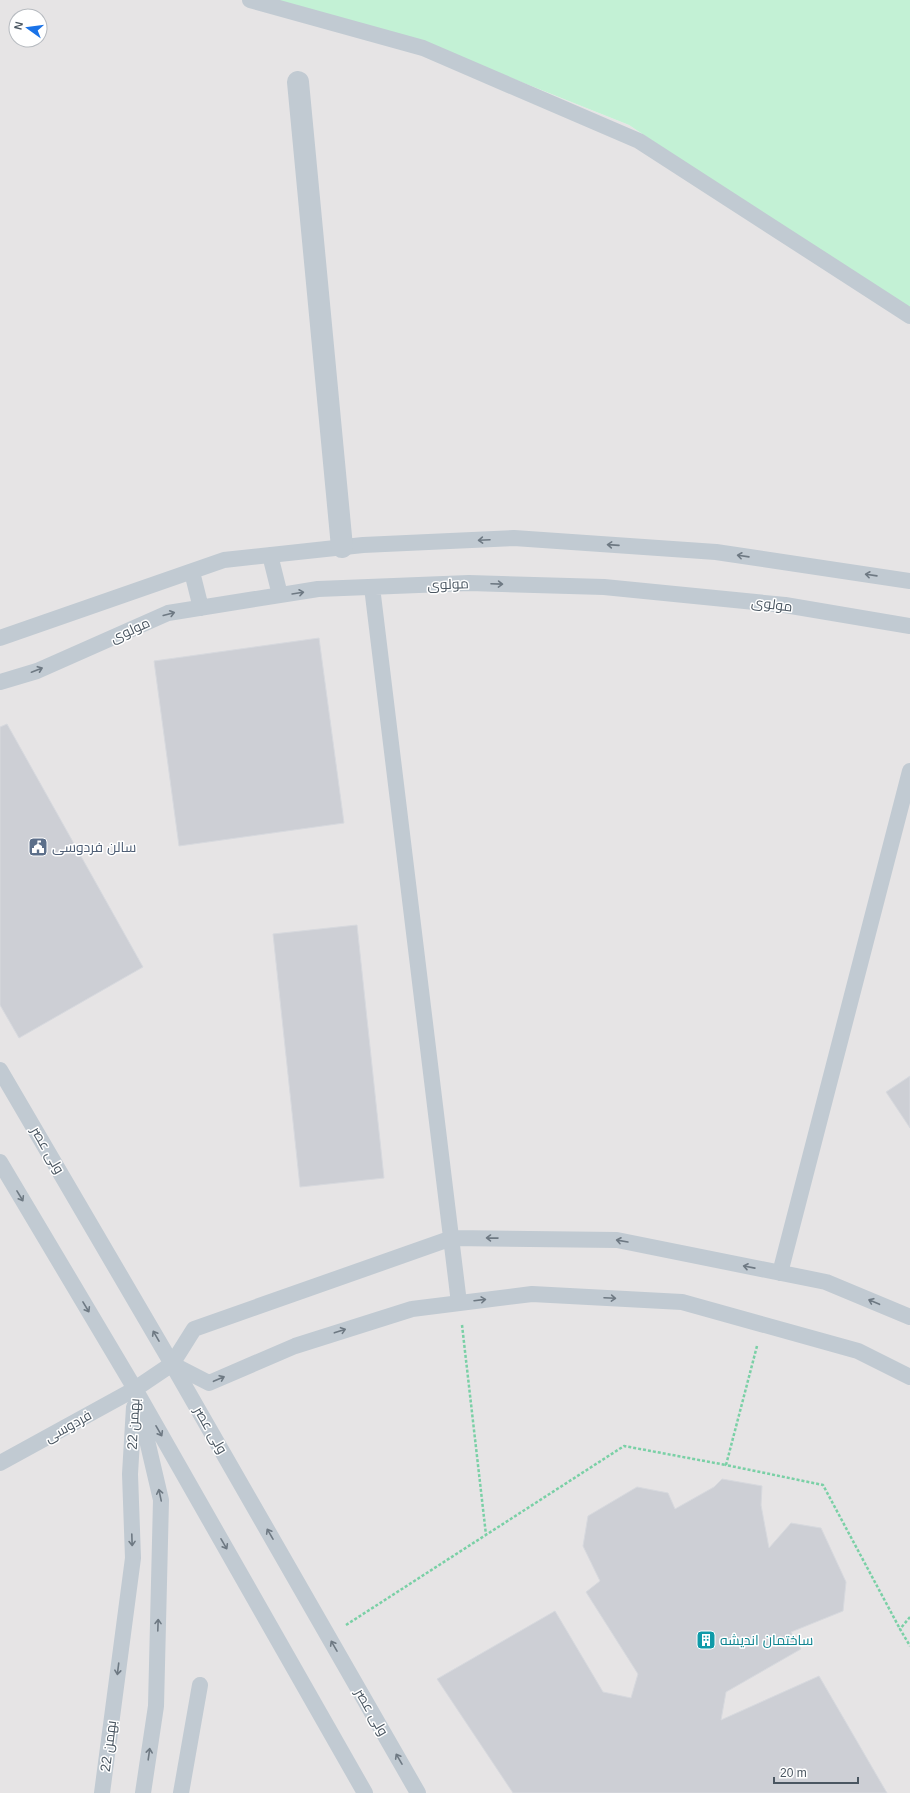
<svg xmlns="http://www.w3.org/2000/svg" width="910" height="1793" font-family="Helvetica,Cairo,sans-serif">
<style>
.education{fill:#e6e4e5;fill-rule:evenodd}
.green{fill:#c3f1d5}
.building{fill:#cdcfd5;stroke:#d7d9de}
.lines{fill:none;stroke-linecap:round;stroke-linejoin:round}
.path{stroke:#7ad0a6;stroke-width:2.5;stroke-dasharray:3 2;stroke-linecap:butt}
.lane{stroke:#c1cad2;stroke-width:16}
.street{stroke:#c1cad2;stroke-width:22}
.oneway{stroke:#6e7983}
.labels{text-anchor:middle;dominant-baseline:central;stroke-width:3;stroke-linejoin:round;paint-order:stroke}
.street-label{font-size:14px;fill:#4a5661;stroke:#fff}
.service-label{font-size:14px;fill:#4e5e75;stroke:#fff;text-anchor:start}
.culture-label{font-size:14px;fill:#0d838f;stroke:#fff;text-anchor:start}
</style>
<rect width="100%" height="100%" fill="#f5f3f3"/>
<path class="education" d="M0 0H266L423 43 629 125 715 183 910 308V1793H0ZM16 16H40V40H16Z"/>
<path class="green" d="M266 0H910V308L715 183 629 125 423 43Z"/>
<path class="building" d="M319 638 344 823 179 846 154 661Z
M7 724 143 967 19 1038 0 1005V727Z
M357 925 384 1178 300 1187 273 934Z
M910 1076V1128L886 1092Z
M722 1479 762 1486 761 1505 769 1548 791 1523 821 1528 846 1582 843 1611 791 1632 801 1649 726 1692 721 1720 819 1676 887 1793H513L437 1679 555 1611 603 1692 631 1698 638 1674 586 1592 600 1581 583 1546 588 1516 637 1487 668 1493 675 1509 714 1487Z"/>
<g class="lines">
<path class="path" d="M462 1325 486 1535
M757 1346 726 1465 823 1485 900 1629
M910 1617 900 1629 910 1646
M346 1625 624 1446 726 1465"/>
<path class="lane" d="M250 0 423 48 639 141 910 316
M270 555 280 595
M192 572 201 608
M372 587 459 1303
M0 638 224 560 363 545 514 538 716 552 910 581
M0 682 37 671 168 613 318 589 469 583 604 587 785 605 910 626
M0 1070 172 1364 418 1793
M0 1162 135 1389 365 1793
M780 1273 910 771
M172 1364 209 1383 295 1346 412 1309 532 1294 682 1302 858 1351 910 1377
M139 1406 161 1500 156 1706 143 1793
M0 1463 135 1389 172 1364 194 1329 452 1238 617 1240 826 1282 910 1317
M102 1793 133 1558 130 1474 134 1407
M181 1793 200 1685"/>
<path class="street" d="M298 82 342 547"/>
</g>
<defs><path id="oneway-shaft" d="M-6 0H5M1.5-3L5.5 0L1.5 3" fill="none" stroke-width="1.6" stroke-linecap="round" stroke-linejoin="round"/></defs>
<g class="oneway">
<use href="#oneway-shaft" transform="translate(484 540) rotate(177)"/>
<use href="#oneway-shaft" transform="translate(613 545) rotate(-176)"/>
<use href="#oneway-shaft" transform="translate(743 556) rotate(-172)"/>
<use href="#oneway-shaft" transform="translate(871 575) rotate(-172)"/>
<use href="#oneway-shaft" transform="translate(497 584) rotate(2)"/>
<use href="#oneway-shaft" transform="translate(298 593) rotate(-9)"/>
<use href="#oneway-shaft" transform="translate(169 614) rotate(-15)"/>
<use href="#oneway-shaft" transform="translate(37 670) rotate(-21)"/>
<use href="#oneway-shaft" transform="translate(20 1196) rotate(59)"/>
<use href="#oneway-shaft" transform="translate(492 1238) rotate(-179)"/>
<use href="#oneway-shaft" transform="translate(622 1241) rotate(-170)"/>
<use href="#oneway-shaft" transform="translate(749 1267) rotate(-169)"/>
<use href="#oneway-shaft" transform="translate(610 1298) rotate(3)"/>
<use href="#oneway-shaft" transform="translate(480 1300) rotate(-7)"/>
<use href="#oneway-shaft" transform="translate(874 1302) rotate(-157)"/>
<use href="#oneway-shaft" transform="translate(86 1307) rotate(59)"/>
<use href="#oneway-shaft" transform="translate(340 1331) rotate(-18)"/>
<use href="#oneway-shaft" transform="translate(156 1336) rotate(-120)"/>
<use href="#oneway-shaft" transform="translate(219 1379) rotate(-23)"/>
<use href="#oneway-shaft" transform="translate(159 1431) rotate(60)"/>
<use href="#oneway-shaft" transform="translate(160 1495) rotate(-102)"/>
<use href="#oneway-shaft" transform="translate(270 1534) rotate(-120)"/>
<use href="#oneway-shaft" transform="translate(132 1540) rotate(88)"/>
<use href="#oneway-shaft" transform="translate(224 1544) rotate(60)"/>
<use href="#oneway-shaft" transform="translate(158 1625) rotate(-88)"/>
<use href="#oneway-shaft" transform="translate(334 1646) rotate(-120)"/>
<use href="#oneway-shaft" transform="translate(118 1669) rotate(97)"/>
<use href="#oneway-shaft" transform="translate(149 1754) rotate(-82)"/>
<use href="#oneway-shaft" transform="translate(399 1759) rotate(-120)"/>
</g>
<defs>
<symbol id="civic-square" viewBox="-11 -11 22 22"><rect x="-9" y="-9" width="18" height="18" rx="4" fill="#5c6f8a" stroke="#fff"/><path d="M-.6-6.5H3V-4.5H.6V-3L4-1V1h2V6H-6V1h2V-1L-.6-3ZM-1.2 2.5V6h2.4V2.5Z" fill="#fff"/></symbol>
<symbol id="building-square" viewBox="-11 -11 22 22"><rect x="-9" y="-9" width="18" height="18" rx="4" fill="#0f9aa8" stroke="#fff"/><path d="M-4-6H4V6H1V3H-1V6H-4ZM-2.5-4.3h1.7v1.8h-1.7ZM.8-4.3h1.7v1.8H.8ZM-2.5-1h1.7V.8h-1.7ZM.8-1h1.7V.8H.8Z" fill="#fff"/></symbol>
</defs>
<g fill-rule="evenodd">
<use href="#civic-square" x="27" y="836" width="22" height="22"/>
<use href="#building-square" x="695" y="1629" width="22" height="22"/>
</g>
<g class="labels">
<g class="street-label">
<text transform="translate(448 584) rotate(-2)">مولوی</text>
<text transform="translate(772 604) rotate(7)">مولوی</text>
<text transform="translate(130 630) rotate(-24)">مولوی</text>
<text transform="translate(48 1150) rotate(60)">ولی عصر</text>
<text transform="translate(133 1424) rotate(-87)">22 بهمن</text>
<text transform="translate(68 1426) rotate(-29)">فردوسی</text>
<text transform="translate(211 1430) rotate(60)">ولی عصر</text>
<text transform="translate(372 1712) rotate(60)">ولی عصر</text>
<text transform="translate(108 1746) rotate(-83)">22 بهمن</text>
</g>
<g class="service-label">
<text x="52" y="847">سالن فردوسی</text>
</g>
<g class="culture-label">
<text x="720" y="1640">ساختمان اندیشه</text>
</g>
</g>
<g transform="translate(28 28) rotate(284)"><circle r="19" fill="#ffffff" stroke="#b7bbc0"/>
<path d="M0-3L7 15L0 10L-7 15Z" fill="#1a73e8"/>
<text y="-6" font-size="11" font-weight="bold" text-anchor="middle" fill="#4a5661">N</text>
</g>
<path d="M774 1777v6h84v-6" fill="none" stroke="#4a5661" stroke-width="2"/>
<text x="780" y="1777" font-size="12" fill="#4a5661" stroke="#ffffff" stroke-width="3" paint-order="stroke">20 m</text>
</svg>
